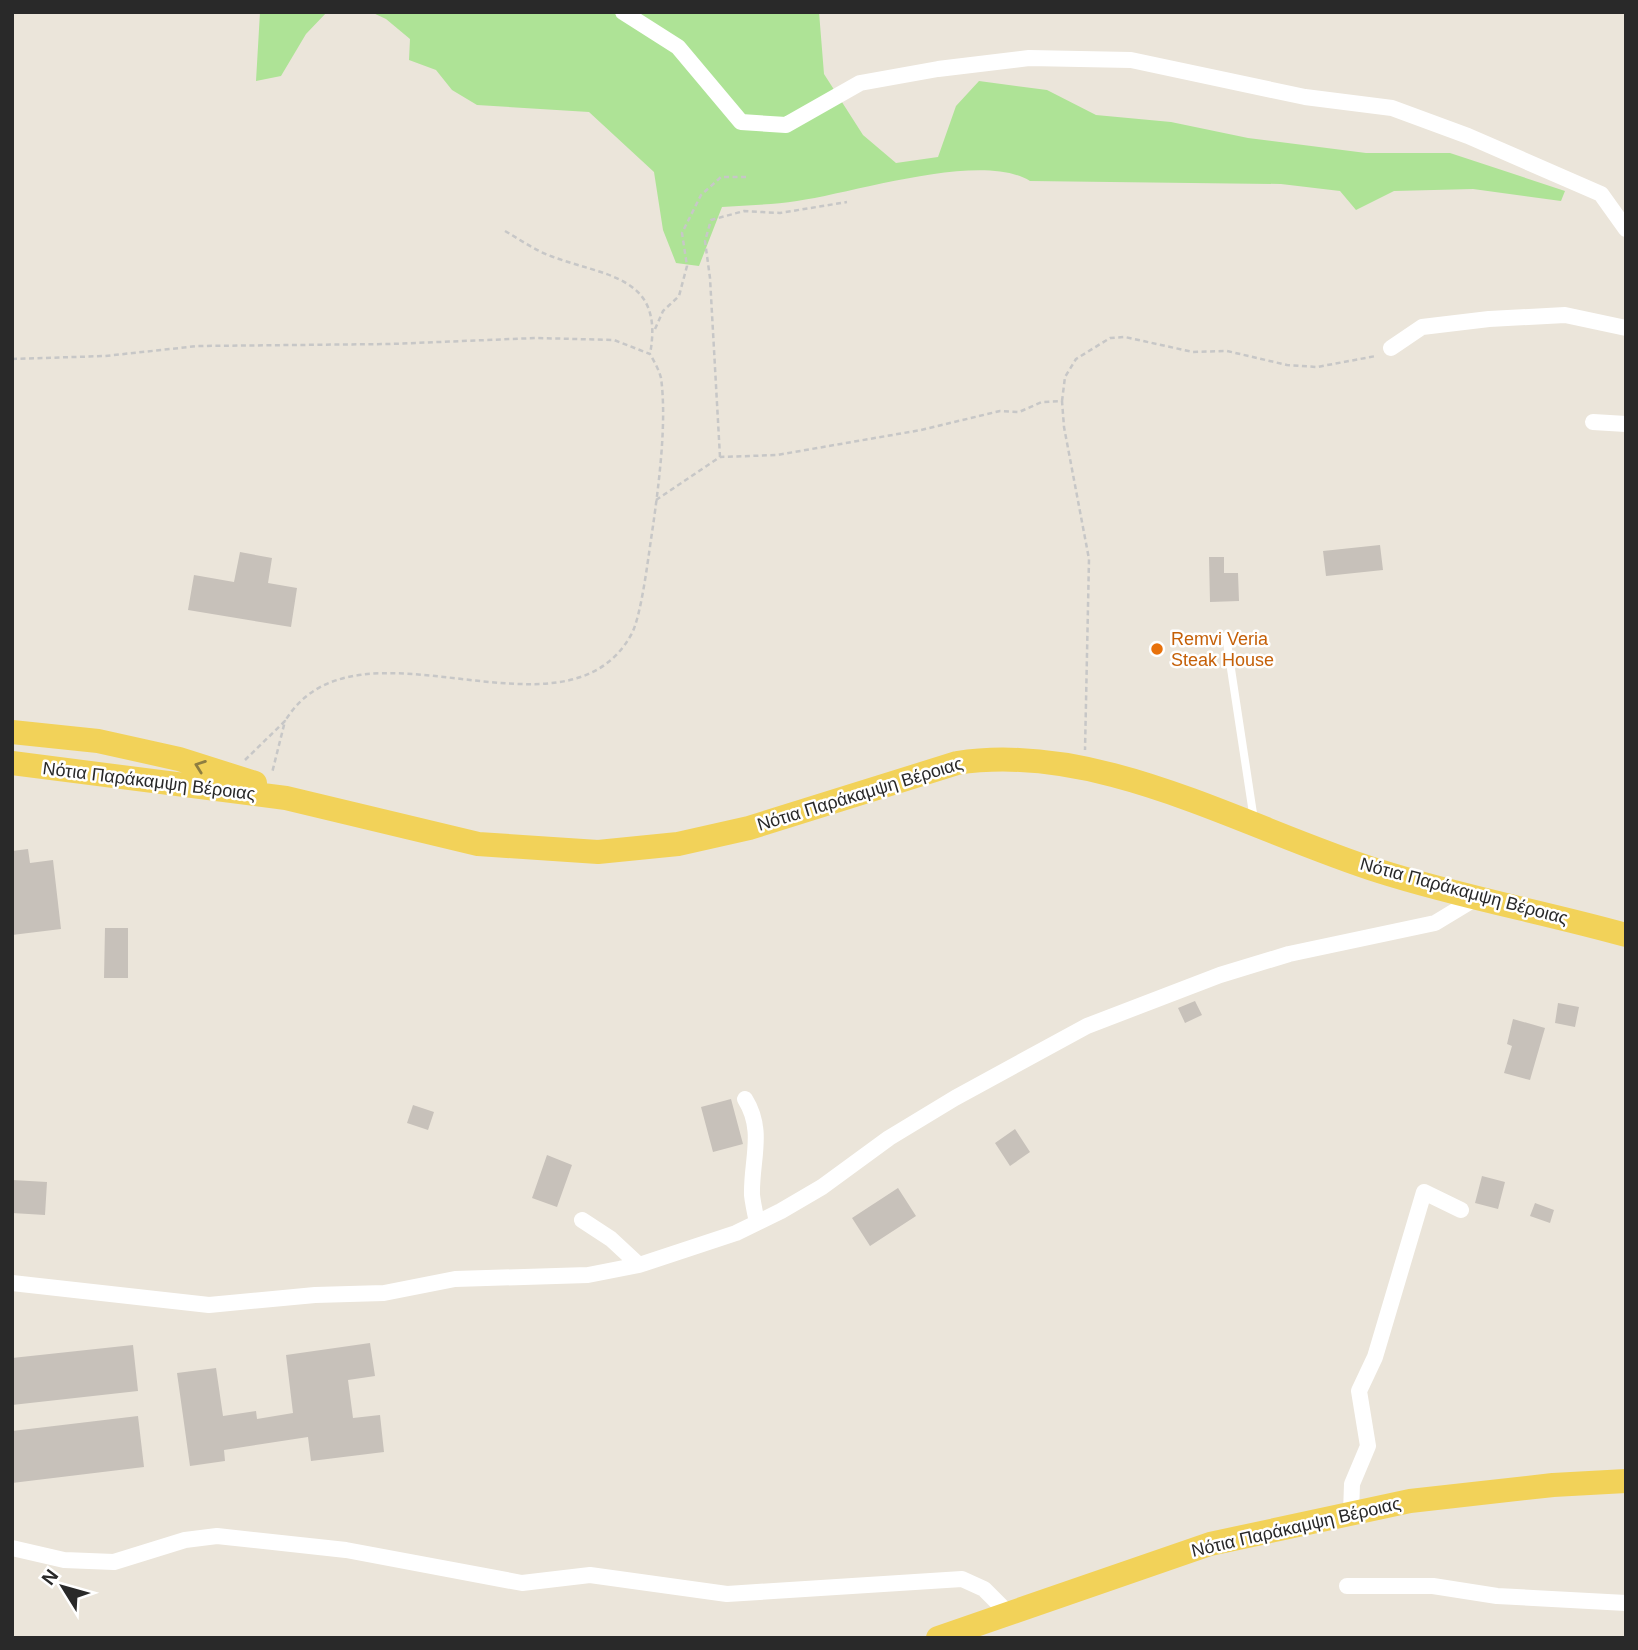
<svg xmlns="http://www.w3.org/2000/svg" width="1638" height="1650" font-family="Helvetica,sans-serif">
<style>
.green{fill:#aee396}
.building{fill:#c7c1ba}
.lines{fill:none;stroke-linecap:round;stroke-linejoin:round}
.path{stroke:#c7c7c7;stroke-width:2.5;stroke-dasharray:5 3.5;stroke-linecap:butt}
.lane{stroke:#fff;stroke-width:8}
.street{stroke:#fff;stroke-width:16}
.primary{stroke:#f2d259;stroke-width:24}
.oneway{stroke:#8e7e41}
.food-dot{fill:#e8710a;stroke:#fff;stroke-width:2.5}
.labels{text-anchor:middle;dominant-baseline:central;stroke-width:5;stroke-linejoin:round;paint-order:stroke}
.food-label{font-size:18px;fill:#c56008;stroke:#fff;text-anchor:start}
.street-label{font-size:18px;fill:#292929;stroke:#fff}
</style>
<rect width="100%" height="100%" fill="#ebe5da"/>
<path class="green" d="M260 12H327L306 34 281 76 256 81Z
M371 12H819L824 74 863 135 896 163 938 157 956 106 979 81 1047 90 1096 115 1171 122 1248 138 1366 153H1450L1565 191 1561 201 1473 189 1394 191 1356 210 1340 191 1281 184 1030 181C981 151 855 193 797 201 772 205 747 205 722 207L699 266 676 263 663 230 654 172 589 112 477 105 452 90 436 70 409 60 410 39 386 19Z"/>
<path class="building" d="M1380 545 1383 570 1326 576 1323 551Z
M240 552 272 558 268 583 297 588 291 627 188 610 194 575 234 582Z
M1209 557H1224V573H1238L1239 601 1210 602Z
M28 849 30 863 53 860 61 929 12 935V851Z
M105 928H128V978H104Z
M1195 1001 1202 1015 1185 1023 1178 1008Z
M1558 1003 1579 1007 1575 1027 1555 1023Z
M1513 1019 1545 1028 1530 1080 1504 1073 1512 1046 1507 1044Z
M731 1099 743 1144 713 1152 701 1107Z
M413 1105 434 1112 428 1130 407 1123Z
M1015 1129 1030 1152 1010 1166 995 1143Z
M547 1155 572 1165 557 1207 532 1198Z
M1482 1176 1505 1182 1498 1209 1475 1203Z
M12 1180 47 1182 45 1215 12 1213Z
M898 1188 916 1216 870 1246 852 1218Z
M1535 1203 1554 1210 1550 1223 1530 1216Z
M370 1343 375 1376 348 1380 353 1418 380 1415 384 1452 311 1461 308 1437 224 1450 225 1461 190 1466 177 1373 216 1368 223 1416 256 1411 257 1419 293 1413 286 1355Z
M133 1345 138 1391 12 1405V1358Z
M138 1416 144 1467 12 1483V1431Z"/>
<g class="lines">
<path class="path" d="M505 231C519 239 533 249 548 255 604 277 665 274 650 354
M655 329 663 311 679 296 687 266 682 233 701 195 721 177H746
M12 359 105 356 198 346 390 344 536 338 614 340 650 354C654 361 659 370 661 378 667 421 659 483 653 526 649 550 642 616 631 635 564 754 356 604 285 721
M1062 401 1065 377 1076 359 1110 338 1125 337 1193 352 1227 351 1287 365 1317 367 1376 356
M720 457 710 278 705 241 711 220 744 211 780 213 847 202
M656 500 720 457 777 455 921 430 1000 411 1019 412 1042 402 1062 401 1064 427 1089 559 1085 750
M245 760 285 721 272 773"/>
<path class="lane" d="M1226 636 1254 820"/>
<path class="street" d="M623 12 678 47 741 122 786 125 860 83 938 69 1029 58 1131 60 1305 97 1392 108 1468 136 1601 194 1626 229
M1391 348 1422 327 1489 319 1565 315 1626 328
M1593 422 1626 424
M745 1099C765 1131 751 1160 752 1195 753 1204 755 1213 757 1222
M582 1220 611 1239 639 1265
M12 1283 209 1305 315 1295 384 1293 455 1279 588 1275 639 1265 736 1233 781 1211 822 1187 889 1138 955 1098 1087 1026 1220 975 1289 954 1435 923 1478 897
M1351 1513 1352 1484 1368 1446 1359 1391 1375 1357 1424 1192 1461 1210
M12 1548 64 1560 114 1562 185 1540 217 1536 346 1550 522 1583 590 1575 727 1594 962 1579 984 1589 1009 1614
M1347 1586H1433L1497 1596 1626 1603"/>
<path class="primary" d="M12 732 98 741 179 759 255 783
M12 763 286 798 478 844 598 852 678 844 749 828 957 763C1100 741 1246 829 1379 871 1460 897 1544 912 1626 935
M938 1638 1210 1544 1410 1501 1553 1485 1626 1481"/>
</g>
<defs><path id="oneway-chevron" d="M-2-3.5L2.5 0L-2 3.5" fill="none" stroke-width="1.6" stroke-linecap="round" stroke-linejoin="round" transform="scale(1.75)"/></defs>
<use class="oneway" href="#oneway-chevron" transform="translate(200 766) rotate(-160)"/>
<circle class="food-dot" cx="1157" cy="649" r="7"/>
<g class="labels">
<g class="food-label">
<text x="1171" y="639">Remvi Veria<tspan x="1171" dy="21">Steak House</tspan></text>
</g>
<g class="street-label">
<text transform="translate(149 781) rotate(7)">Νότια Παράκαμψη Βέροιας</text>
<text transform="translate(860 794) rotate(-17)">Νότια Παράκαμψη Βέροιας</text>
<text transform="translate(1464 891) rotate(15)">Νότια Παράκαμψη Βέροιας</text>
<text transform="translate(1296 1527) rotate(-13)">Νότια Παράκαμψη Βέροιας</text>
</g>
</g>
<rect width="1638" height="1650" fill="none" stroke="#292929" stroke-width="28"/>
<g transform="translate(63 1587) rotate(307)" stroke="#ffffff" stroke-width="5" paint-order="stroke">
<path d="M0-5L12 26L0 18L-12 26Z" fill="#292929"/>
<text y="-10" font-size="19" font-weight="bold" text-anchor="middle" fill="#292929">N</text>
</g>
</svg>
